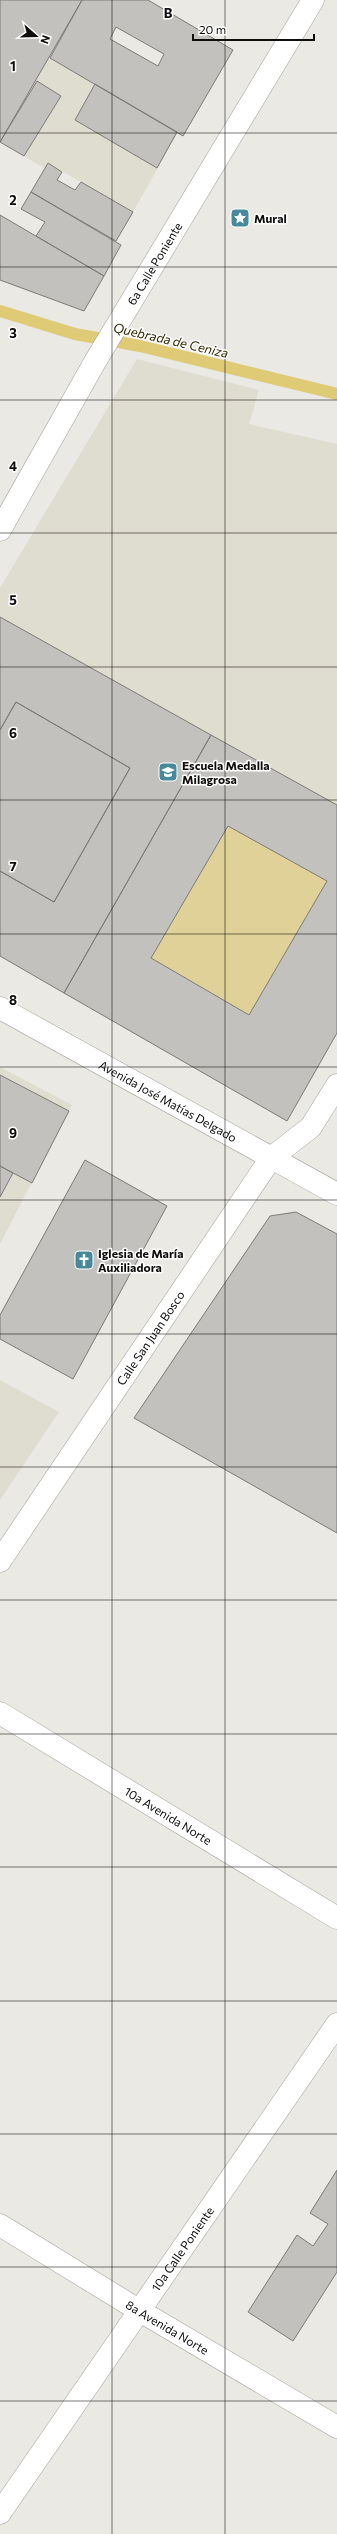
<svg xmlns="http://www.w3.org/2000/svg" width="337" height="2534" font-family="Commissioner,sans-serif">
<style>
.built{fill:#dfdcd0}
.green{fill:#e0d198}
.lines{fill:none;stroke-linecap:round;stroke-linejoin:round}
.stream{stroke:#dfca76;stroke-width:12}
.building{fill:#c3c1bd;stroke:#7c7b77;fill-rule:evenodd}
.street-casing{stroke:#a1a09b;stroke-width:23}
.secondary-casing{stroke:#a1a09b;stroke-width:23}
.street{stroke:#fff;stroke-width:22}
.secondary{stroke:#fff;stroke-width:22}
.grid{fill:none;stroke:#0e0d0c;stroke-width:1;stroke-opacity:0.55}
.labels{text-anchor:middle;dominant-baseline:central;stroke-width:3;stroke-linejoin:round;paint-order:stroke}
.poi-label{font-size:12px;font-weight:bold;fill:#0e0d0c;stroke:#fff;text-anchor:start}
.street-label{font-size:12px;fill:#0e0d0c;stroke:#fff}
.water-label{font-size:13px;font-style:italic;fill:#332b04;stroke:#fff}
.grid-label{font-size:13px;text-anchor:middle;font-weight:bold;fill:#0e0d0c;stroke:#fff;stroke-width:3;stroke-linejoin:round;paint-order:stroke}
</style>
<rect width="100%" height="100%" fill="#eae9e4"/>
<path class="built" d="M0 0H82L50 58 178 132 133 212 48 163 44 168 0 142Z
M137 359 259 390 249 424 337 444V1033L287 1121 0 956V588Z
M0 1067 72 1105 0 1244Z
M0 1380 59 1412 0 1500Z"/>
<path class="green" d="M228 826 327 881 249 1015 151 958Z"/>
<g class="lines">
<path class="stream" d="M0 311 75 334 140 346 337 394"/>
</g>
<path class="building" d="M0 0H82L0 142Z
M82 0H148L233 50 183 136 50 58ZM116 27 164 54 158 66 110 39Z
M37 81 61 96 24 156 0 142Z
M95 84 177 132 157 168 75 120Z
M48 163 62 172 57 180 75 190 81 182 133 212 116 241 31 192Z
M31 192 121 245 104 276 36 236 45 222 21 209Z
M0 215 104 276 84 311 0 280Z
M0 617 211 735 64 993 0 956V871L54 902 130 768 16 702 0 730Z
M16 702 130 768 54 902 0 871V730Z
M211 735 337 805V1033L287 1121 64 993ZM228 826 327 881 249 1015 151 958Z
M0 1075 69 1111 32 1183 0 1166Z
M85 1160 167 1206 73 1379 0 1339V1315Z
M0 1166 13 1173 0 1197Z
M296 1212 337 1234V1533L134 1418 270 1216Z
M337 2170V2272L293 2341 248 2312 297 2235 313 2246 328 2224 310 2213Z"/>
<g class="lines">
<defs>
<g id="street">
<path id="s1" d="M0 530 96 360 313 0"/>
<path d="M271 1158 311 1127 337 1085"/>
<path id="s2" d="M0 1713 337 1918"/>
<path id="s3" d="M0 2513 337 2024"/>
</g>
<g id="secondary">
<path id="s4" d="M0 1008 337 1194"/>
<path id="s5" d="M0 1561 271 1158"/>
<path id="s6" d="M0 2225 140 2311 337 2427"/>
</g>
</defs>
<use href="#street" class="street-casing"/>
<use href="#secondary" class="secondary-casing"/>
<use href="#street" class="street"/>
<use href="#secondary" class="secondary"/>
</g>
<path class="grid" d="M112 0V2534M225 0V2534M0 133H337M0 267H337M0 400H337M0 533H337M0 667H337M0 800H337M0 934H337M0 1067H337M0 1200H337M0 1334H337M0 1467H337M0 1600H337M0 1734H337M0 1867H337M0 2001H337M0 2134H337M0 2267H337M0 2401H337"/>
<defs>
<symbol id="sight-square" viewBox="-11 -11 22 22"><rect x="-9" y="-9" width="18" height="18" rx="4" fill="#47899a" stroke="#fff"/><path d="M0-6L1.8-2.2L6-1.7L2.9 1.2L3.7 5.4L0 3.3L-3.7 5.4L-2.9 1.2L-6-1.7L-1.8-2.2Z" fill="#fff"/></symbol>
<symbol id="school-square" viewBox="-11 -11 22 22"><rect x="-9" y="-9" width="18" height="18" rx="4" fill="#47899a" stroke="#fff"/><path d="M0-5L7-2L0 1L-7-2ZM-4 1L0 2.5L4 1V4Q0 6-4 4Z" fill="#fff"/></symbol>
<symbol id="church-square" viewBox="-11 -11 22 22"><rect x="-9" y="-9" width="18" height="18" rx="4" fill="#47899a" stroke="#fff"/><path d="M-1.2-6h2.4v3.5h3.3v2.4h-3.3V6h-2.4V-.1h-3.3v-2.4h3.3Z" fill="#fff"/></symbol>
</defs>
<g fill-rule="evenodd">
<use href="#sight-square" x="229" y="207" width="22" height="22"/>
<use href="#school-square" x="157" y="761" width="22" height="22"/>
<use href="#church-square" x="73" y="1249" width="22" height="22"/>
</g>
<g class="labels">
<g class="poi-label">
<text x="254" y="218">Mural</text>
<text x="182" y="765">Escuela Medalla<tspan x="182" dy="14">Milagrosa</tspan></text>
<text x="98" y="1253">Iglesia de María<tspan x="98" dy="14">Auxiliadora</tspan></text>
</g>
<g class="street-label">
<text stroke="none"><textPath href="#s1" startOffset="308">6a Calle Poniente</textPath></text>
<text stroke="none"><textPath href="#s4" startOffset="192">Avenida José Matías Delgado</textPath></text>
<text stroke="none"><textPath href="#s5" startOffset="269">Calle San Juan Bosco</textPath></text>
<text stroke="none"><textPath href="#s2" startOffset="197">10a Avenida Norte</textPath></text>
<text stroke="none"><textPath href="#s3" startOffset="321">10a Calle Poniente</textPath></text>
<text stroke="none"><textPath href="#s6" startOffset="196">8a Avenida Norte</textPath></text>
</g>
<g class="water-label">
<text transform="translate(171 340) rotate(13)">Quebrada de Ceniza</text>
</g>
</g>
<g class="grid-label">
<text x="168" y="18">B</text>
<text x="13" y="71">1</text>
<text x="13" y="205">2</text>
<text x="13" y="338">3</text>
<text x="13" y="471">4</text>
<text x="13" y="605">5</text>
<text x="13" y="738">6</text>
<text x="13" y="871">7</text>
<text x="13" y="1005">8</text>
<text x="13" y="1138">9</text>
</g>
<g transform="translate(36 36) rotate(110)" stroke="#ffffff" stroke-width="3" paint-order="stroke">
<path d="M0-3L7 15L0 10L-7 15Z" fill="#0e0d0c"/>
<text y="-6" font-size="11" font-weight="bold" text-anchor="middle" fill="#0e0d0c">N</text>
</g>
<path d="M193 34v6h121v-6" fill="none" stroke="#0e0d0c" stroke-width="2"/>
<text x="199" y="34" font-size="12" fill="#0e0d0c" stroke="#ffffff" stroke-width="3" paint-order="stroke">20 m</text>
</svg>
